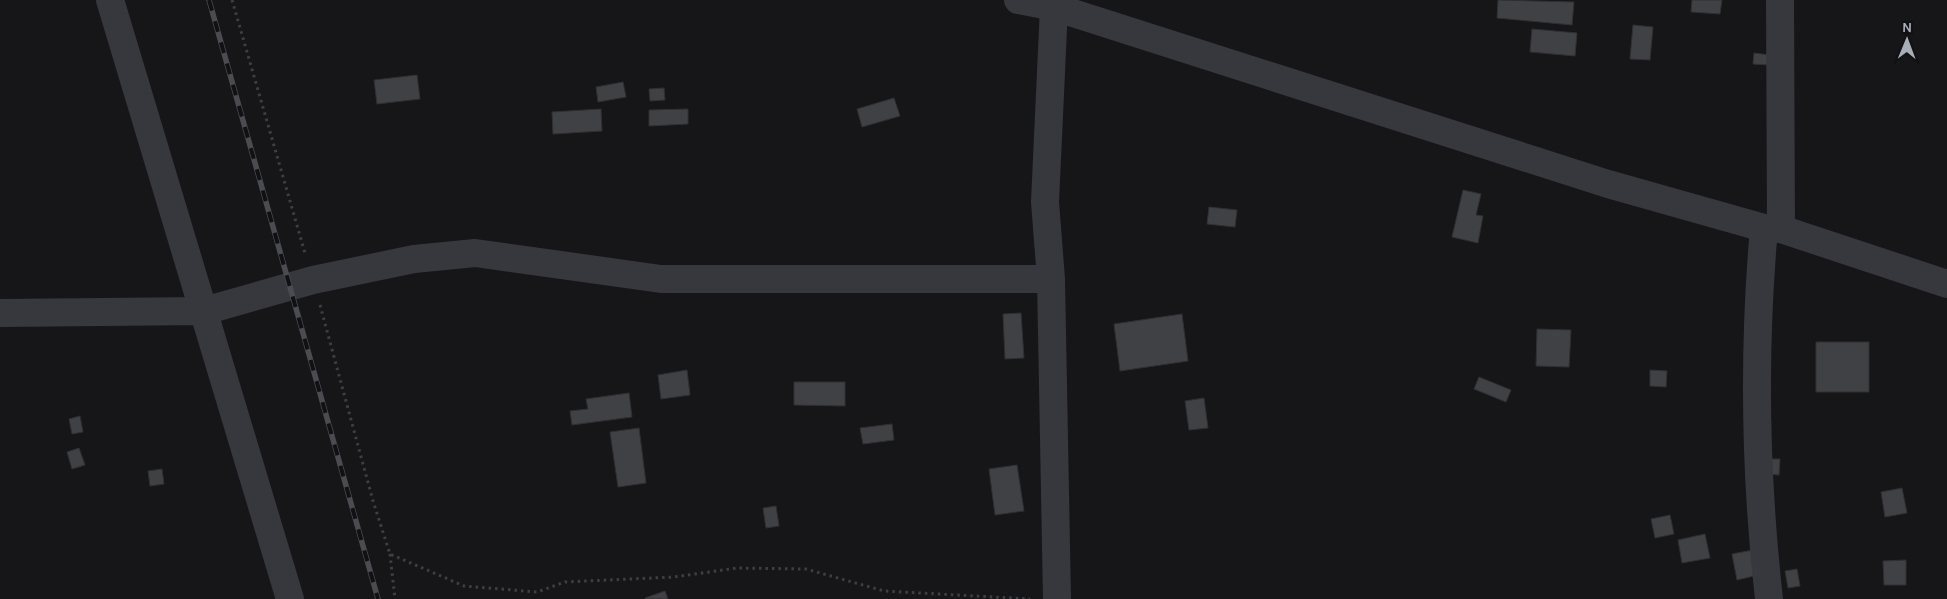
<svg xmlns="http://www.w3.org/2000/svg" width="1947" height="599" font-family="Karla,sans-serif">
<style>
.building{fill:#404145;stroke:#303034}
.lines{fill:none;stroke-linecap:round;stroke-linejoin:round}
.path{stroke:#3d3f44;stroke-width:3;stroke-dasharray:2.5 4;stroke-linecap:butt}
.street{stroke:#37383d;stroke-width:28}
.rail-casing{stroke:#4a4c52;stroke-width:5.5}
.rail{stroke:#111113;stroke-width:4;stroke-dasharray:11;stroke-linecap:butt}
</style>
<rect width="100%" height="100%" fill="#161618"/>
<path class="building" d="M1498 0 1574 2 1572 25 1497 18Z
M1692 0H1722L1720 14 1691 12Z
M1633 25 1653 27 1650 60 1630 59Z
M1532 29 1577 33 1575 56 1530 52Z
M1754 53 1770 55 1769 65 1753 64Z
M417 75 420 99 377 104 374 80Z
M623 82 626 97 598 102 596 87Z
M664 88 665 100 650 101 649 89Z
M894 98 900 116 862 127 857 109Z
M601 109 602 131 553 134 552 112Z
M688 109V124L649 126V110Z
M1463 190 1481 194 1476 215 1483 216 1478 243 1452 237Z
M1209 207 1237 210 1235 227 1207 224Z
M1021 313 1024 358 1005 359 1003 314Z
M1182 314 1188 361 1120 371 1114 324Z
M1537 329 1571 330 1569 367 1536 366Z
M1816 342H1869V392H1816Z
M687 370 690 395 661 399 658 375Z
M1650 370 1667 371 1666 387 1650 386Z
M1479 377 1511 390 1506 402 1474 389Z
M794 382H845V406L794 405Z
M629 393 632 417 572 425 570 411 588 409 586 399Z
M1204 398 1208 428 1189 430 1185 401Z
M80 416 83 432 72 434 69 419Z
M892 424 894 440 863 444 860 428Z
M639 428 646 483 618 487 610 432Z
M79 448 85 465 72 469 67 452Z
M1769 459H1780L1779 475 1768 474Z
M1017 465 1024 511 995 515 989 469Z
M162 469 164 484 150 486 148 471Z
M1902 488 1907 513 1885 517 1881 492Z
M776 506 779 526 766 528 763 508Z
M1670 515 1674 534 1655 538 1651 519Z
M1705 534 1710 558 1682 563 1678 540Z
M1753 550 1758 575 1737 580 1732 554Z
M1906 560V585H1884L1883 561Z
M1797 569 1800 586 1788 588 1785 571Z
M665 591 668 599H645V598Z"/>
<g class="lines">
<path class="path" d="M232 0 305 253
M320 305 373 501 390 554 464 586 537 592 565 582 674 577 737 568 806 569 884 591 1030 599
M390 554 395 599"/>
<path class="street" d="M110 0 290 599
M1018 0 1054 7 1608 184 1764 228 1781 229 1947 284
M1780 0 1781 229
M1054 7 1045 202 1051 279 1057 599
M1764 228C1753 352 1755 475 1769 599
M0 313 204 311 313 280 414 259 475 253 661 279H1051"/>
<defs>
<path id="rail" d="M209 0 378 599"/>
</defs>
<use href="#rail" class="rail-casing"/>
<use href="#rail" class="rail"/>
</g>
<g transform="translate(1907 40) rotate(1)" stroke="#111113" stroke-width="4" paint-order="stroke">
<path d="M0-4L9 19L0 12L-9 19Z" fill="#a8adb8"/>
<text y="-8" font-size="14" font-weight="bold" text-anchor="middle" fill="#a8adb8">N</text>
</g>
</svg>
